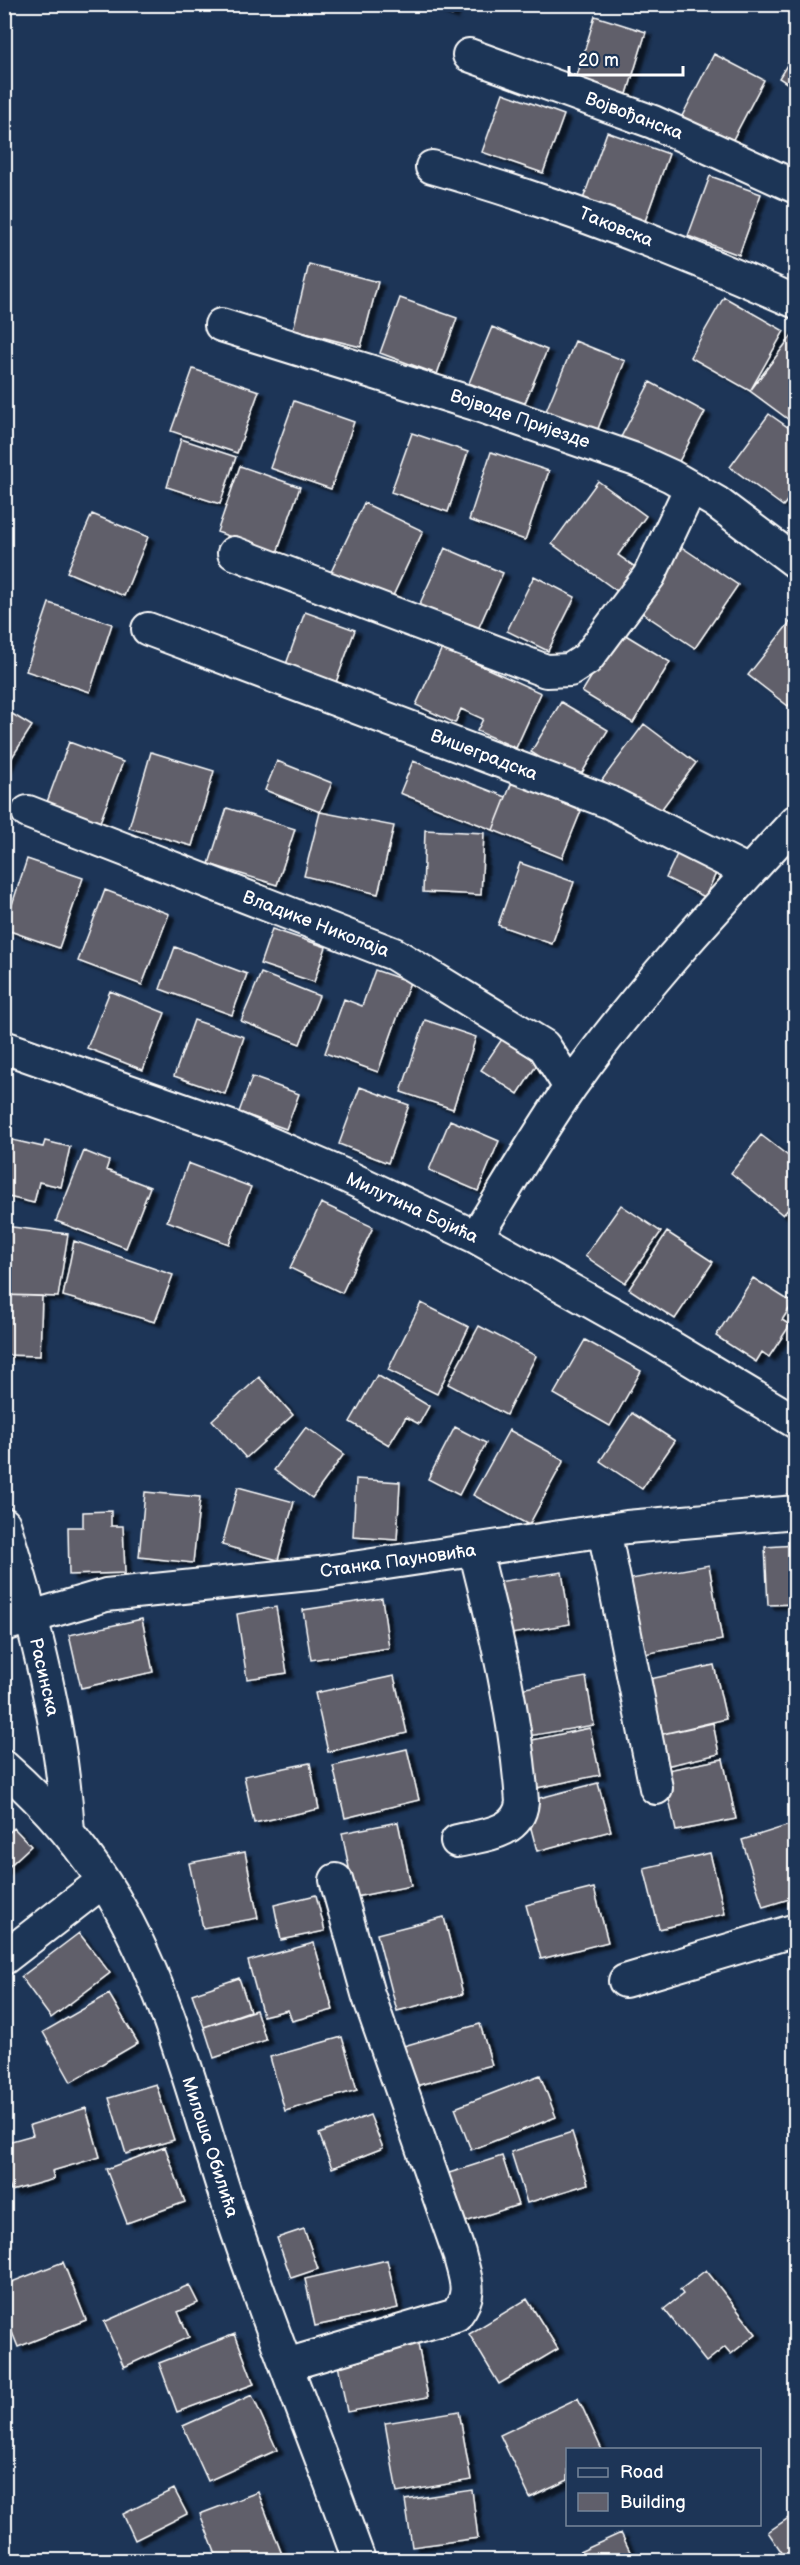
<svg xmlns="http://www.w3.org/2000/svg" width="800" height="2565" font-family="'Balsamiq Sans',sans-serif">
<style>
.building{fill:#605f6b;stroke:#fff;stroke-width:1.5;filter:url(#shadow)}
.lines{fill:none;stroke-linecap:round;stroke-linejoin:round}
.street-casing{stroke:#fff;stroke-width:36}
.street{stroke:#1d3557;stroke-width:32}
.labels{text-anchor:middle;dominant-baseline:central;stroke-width:4.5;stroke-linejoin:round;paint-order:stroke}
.street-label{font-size:18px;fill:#fff;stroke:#1d3557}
</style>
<defs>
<filter id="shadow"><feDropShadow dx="6" dy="4" stdDeviation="1.5" flood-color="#0009"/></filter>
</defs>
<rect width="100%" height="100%" fill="#1d3557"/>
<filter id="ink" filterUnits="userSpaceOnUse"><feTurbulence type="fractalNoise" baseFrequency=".0167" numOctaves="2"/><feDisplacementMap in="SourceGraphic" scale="12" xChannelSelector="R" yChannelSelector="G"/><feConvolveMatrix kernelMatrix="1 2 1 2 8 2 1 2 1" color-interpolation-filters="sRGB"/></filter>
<g filter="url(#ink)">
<path class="building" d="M427 4H456L452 15Z
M595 16 646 32 627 94 576 79Z
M796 50V89L779 78Z
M714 54 764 80 731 143 681 118Z
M503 93 564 115 543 173 482 152Z
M607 132 669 154 644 224 582 202Z
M710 176 761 194 739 255 688 236Z
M309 264 378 282 361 347 293 330Z
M724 297 784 331 750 391 690 357Z
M400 298 457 318 437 374 380 353Z
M492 327 547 350 524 405 469 383Z
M793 334 796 336V425L750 391Z
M575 341 625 361 597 431 546 411Z
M193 369 259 391 237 453 171 431Z
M650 382 705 412 676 467 620 439Z
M294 401 354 422 331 489 270 468Z
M769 414 796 433V489L783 506 730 467Z
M412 433 468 452 448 512 391 492Z
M181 439 236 457 220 504 167 487Z
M491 452 549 471 525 540 469 520Z
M240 466 300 487 277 553 217 532Z
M598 481 646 516 618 555 635 567 617 591 552 544Z
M364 503 423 531 391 600 331 572Z
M92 514 148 537 124 596 67 572Z
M680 546 738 585 695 648 638 610Z
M445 548 503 573 475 636 417 610Z
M534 576 575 597 548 651 507 631Z
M49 603 112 624 90 692 26 671Z
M305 612 355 630 335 685 285 667Z
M790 622 796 626V696L788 706 748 675Z
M619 631 670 662 633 723 582 692Z
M442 648 541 693 516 748 477 731 483 719 461 709 455 723 416 705Z
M561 702 608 730 577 781 531 752Z
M4 709 32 726 4 770Z
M644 724 696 763 655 818 602 780Z
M69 742 123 762 100 822 47 802Z
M151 752 214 771 192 846 129 828Z
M277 761 332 783 320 812 265 790Z
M413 761 506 797 493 830 400 793Z
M512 782 581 811 562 858 493 830Z
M227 808 295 829 277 885 209 864Z
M320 812 394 826 378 894 304 876Z
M425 830 484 833 481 895 423 892Z
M678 852 717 871 705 897 666 878Z
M27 859 83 878 59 948 4 929Z
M520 863 574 882 552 944 498 925Z
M105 890 169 914 142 985 78 961Z
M272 929 326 947 314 982 260 964Z
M175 947 247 974 232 1015 160 989Z
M375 970 410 982 378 1072 325 1053 344 999 362 1006Z
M261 973 319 996 300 1044 241 1021Z
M110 991 165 1013 143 1070 87 1048Z
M194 1020 244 1037 225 1094 174 1076Z
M425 1020 476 1037 453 1109 401 1092Z
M502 1039 538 1063 518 1094 481 1070Z
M252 1077 299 1094 286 1129 239 1112Z
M360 1087 409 1105 388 1163 339 1144Z
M450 1120 499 1141 478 1191 429 1170Z
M761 1135 796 1162V1200L783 1215 731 1173Z
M4 1138 43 1147 45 1141 70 1147 61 1187 39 1182 34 1203 4 1196Z
M84 1151 109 1161 106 1170 150 1187 126 1248 56 1221Z
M188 1163 251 1187 229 1244 167 1221Z
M321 1203 373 1227 342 1293 290 1268Z
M621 1205 661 1232 625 1283 585 1256Z
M4 1226 68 1234 58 1297 4 1295Z
M667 1232 713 1262 675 1319 629 1289Z
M74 1241 173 1275 155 1322 63 1296Z
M753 1278 793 1303 782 1320 790 1325 769 1357 762 1352 756 1362 716 1336Z
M4 1295 42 1296 40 1356 4 1355Z
M421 1303 469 1327 437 1394 388 1370Z
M479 1326 536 1356 506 1415 448 1384Z
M585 1340 641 1371 610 1426 554 1394Z
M796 1372V1387L789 1383Z
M377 1375 429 1406 419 1424 406 1417 389 1445 350 1422Z
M259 1377 293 1415 246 1458 212 1420Z
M632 1413 675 1441 642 1489 600 1461Z
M306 1427 344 1454 312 1498 274 1470Z
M455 1427 486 1443 459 1495 428 1479Z
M509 1430 564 1460 529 1525 473 1495Z
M356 1479 400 1482 397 1540 353 1537Z
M238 1487 294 1502 278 1560 222 1545Z
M145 1492 200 1497 193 1563 139 1557Z
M111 1511V1526H123L125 1573 69 1575 68 1527H83V1512Z
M796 1545V1604L768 1605 765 1547Z
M709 1565 722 1640 644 1654 631 1579Z
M562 1572 570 1624 500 1636 491 1583Z
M382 1598 389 1648 311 1660 303 1610Z
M276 1607 287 1673 247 1679 237 1614Z
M142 1619 153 1672 81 1688 69 1635Z
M714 1665 726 1719 654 1736 641 1681Z
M394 1676 407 1733 328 1752 315 1693Z
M586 1677 594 1725 517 1738 508 1691Z
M713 1723 719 1754 661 1767 654 1736Z
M590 1728 600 1775 527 1790 518 1743Z
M407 1749 419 1800 345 1818 333 1766Z
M723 1759 736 1819 676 1831 663 1771Z
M310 1763 319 1809 254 1823 244 1776Z
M598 1783 611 1831 537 1851 524 1802Z
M398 1822 411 1886 355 1897 342 1833Z
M796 1823V1897L763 1907 742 1840Z
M14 1828 31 1846 4 1871V1837Z
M245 1852 258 1918 203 1928 189 1863Z
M710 1853 725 1914 659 1929 644 1868Z
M594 1888 608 1942 541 1959 526 1905Z
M316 1895 325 1931 281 1940 274 1905Z
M444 1917 463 1994 397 2011 377 1934Z
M79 1933 110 1973 51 2018 21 1977Z
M314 1943 333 2010 292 2021 288 2010 263 2016 248 1961Z
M239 1978 250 2011 204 2027 192 1994Z
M109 1994 138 2043 71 2082 43 2032Z
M256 2010 266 2040 214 2058 204 2027Z
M480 2024 492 2065 412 2087 400 2047Z
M342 2037 357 2090 285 2111 270 2057Z
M540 2075 556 2117 471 2150 455 2108Z
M156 2084 174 2140 126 2154 109 2098Z
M86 2108 100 2157 52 2171 54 2179 11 2191 4 2171V2143L33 2135 30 2125Z
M370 2115 383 2148 332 2168 319 2134Z
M572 2132 588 2184 527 2203 511 2152Z
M165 2147 185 2202 127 2223 106 2169Z
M502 2156 518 2205 459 2224 443 2175Z
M304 2229 318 2269 291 2278 277 2238Z
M387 2260 398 2308 315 2326 305 2279Z
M63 2262 86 2320 18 2347 4 2312V2285Z
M706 2270 756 2334 731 2354 725 2347 706 2362 664 2309 683 2294 680 2290Z
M189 2285 198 2303 178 2312 189 2337 124 2367 104 2322Z
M527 2299 558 2349 499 2384 469 2334Z
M235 2334 254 2384 177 2412 159 2363Z
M418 2344 428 2397 347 2412 337 2359Z
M252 2395 277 2450 208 2481 183 2426Z
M578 2398 602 2450H568V2480L530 2498 500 2435Z
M459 2411 471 2480 397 2493 385 2423Z
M174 2489 187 2514 135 2540 123 2514Z
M472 2490 478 2538 412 2547 405 2500Z
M258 2492 283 2557 274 2560H218L200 2514Z
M796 2513V2560H787L768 2532Z
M621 2533 634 2560H565L564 2559Z
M747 2550 753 2560H730Z"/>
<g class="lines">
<defs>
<path id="street" d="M469 55 653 122 796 187
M432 167C557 202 677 249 796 302
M221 325 472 403 636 460 671 476 716 502 796 562
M234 553 546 671 570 670 587 659 649 576 691 487
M148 629 609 802 749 872
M28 812 394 954 544 1046 570 1087
M4 1047 231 1127 348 1177 476 1237 654 1337 796 1422
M476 1237C507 1187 537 1135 571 1086 638 991 717 907 796 821
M4 1524C35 1624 62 1727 68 1832
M604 1530 656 1788
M4 1625 106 1595 319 1573 627 1527 796 1512
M4 1767C47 1805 85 1849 114 1898 175 2002 201 2129 241 2242 278 2349 321 2454 359 2560
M457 1841C483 1835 519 1834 522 1802 516 1717 496 1632 475 1550
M4 1958 102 1882
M625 1981 796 1930
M286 2365 456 2315C474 2292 465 2279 459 2253L368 1994 336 1880"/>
</defs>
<use href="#street" class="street-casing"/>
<use href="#street" class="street"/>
</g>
</g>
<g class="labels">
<g class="street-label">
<text transform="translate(634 116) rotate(21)">Војвођанска</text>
<text transform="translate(616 227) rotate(22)">Таковска</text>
<text transform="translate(520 419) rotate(19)">Војводе Пријезде</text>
<text transform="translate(484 755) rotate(21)">Вишеградска</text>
<text transform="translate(316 924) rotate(21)">Владике Николаја</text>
<text transform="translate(412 1208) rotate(25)">Милутина Бојића</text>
<text transform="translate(398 1561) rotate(-8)">Станка Пауновића</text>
<text transform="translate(44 1677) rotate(77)">Расинска</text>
<text transform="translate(210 2147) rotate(72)">Милоша Обилића</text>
</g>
</g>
<rect width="800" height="2565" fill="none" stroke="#1d3557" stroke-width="24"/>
<rect x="12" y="12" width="776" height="2541" fill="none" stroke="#fff" stroke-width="2" filter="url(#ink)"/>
<rect x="566" y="2448" width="195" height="78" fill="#1d3557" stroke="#77869a" stroke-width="1.5"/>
<rect x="578" y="2468" width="30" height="9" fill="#1d3557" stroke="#77869a" stroke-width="1.5"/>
<text x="620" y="2478" font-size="18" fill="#ffffff">Road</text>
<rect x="578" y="2493" width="30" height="18" fill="#605f6b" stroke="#77869a" stroke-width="1.5"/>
<text x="620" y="2508" font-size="18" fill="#ffffff">Building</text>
<path d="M569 66v9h114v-9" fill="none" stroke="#ffffff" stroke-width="3"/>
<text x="578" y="66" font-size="18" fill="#ffffff" stroke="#1d3557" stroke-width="4.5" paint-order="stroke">20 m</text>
</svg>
